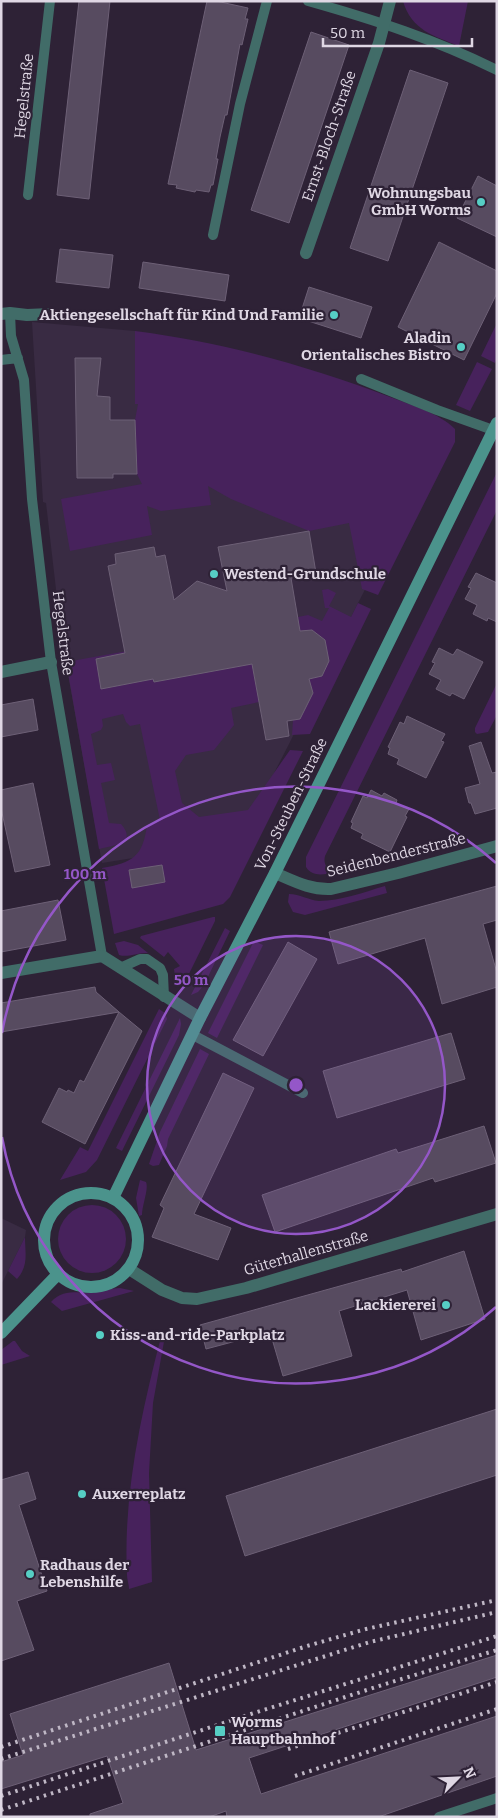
<svg xmlns="http://www.w3.org/2000/svg" width="498" height="1818" font-family="Bitter,serif">
<style>
.built{fill:#392b43}
.green{fill:#47225c}
.building{fill:#574b60;stroke:#6d6076}
.lines{fill:none;stroke-linecap:round;stroke-linejoin:round}
.lane{stroke:#416c68;stroke-width:10}
.street{stroke:#416c68;stroke-width:12}
.secondary{stroke:#4b938c;stroke-width:12}
.rail{stroke:#bfb7c5;stroke-width:4;stroke-dasharray:2.5 5;stroke-linecap:butt}
.ring{fill:none;stroke:#9457c8;stroke-width:2.5}
.poi-dot{fill:#56cec4;stroke:#2e2236;stroke-width:2}
.labels{text-anchor:middle;dominant-baseline:central;stroke-width:4.5;stroke-linejoin:round;paint-order:stroke}
.street-label{font-size:15px;fill:#dfd7e4;stroke:#2e2236}
.poi-label{font-size:15px;font-weight:bold;fill:#dfd7e4;stroke:#2e2236;text-anchor:start}
.centre{fill:#9457c8;stroke:#2e2236;stroke-width:2.5}
.ring-label{font-size:15px;text-anchor:middle;font-weight:bold;fill:#9457c8;stroke:#2e2236;stroke-width:4.5;stroke-linejoin:round;paint-order:stroke}
</style>
<rect width="100%" height="100%" fill="#2e2236"/>
<path class="built" d="M32 322 135 331V357L405 513 358 603 289 744 239 841 102 863 62 641 46 503 43 502Z
M1 1218 26 1230 25 1237 1 1285Z"/>
<path class="green" d="M403 1H468L459 46C434 36 411 30 403 1Z
M497 323V359L495 363 481 356Z
M135 331C222 342 308 366 390 397 411 405 439 413 455 429V442L378 595 362 589 349 523 309 531 231 499 208 486 211 505 161 511 147 506 152 535 70 551 61 499 142 484 137 474 135 420 138 404H135Z
M477 362 492 369 470 411 456 405Z
M497 472V510L325 856C323 864 327 869 334 872 324 875 312 877 306 867V857Z
M328 589 336 593 329 606 351 617 358 603 371 609 310 734 292 735 293 720 300 719 313 693 309 679 322 676 329 660 325 640 312 630 300 631 298 617 308 615 322 621 329 608H325L322 590Z
M127 651 128 653 96 659 102 689 153 679 154 682 252 664 259 702 231 708 234 725 214 750 186 755 175 771 182 803 199 817 248 810 290 750 303 751 230 897 223 904 114 934 102 868C133 863 143 856 147 825L160 820 140 724 130 726 126 722 123 714 102 719 103 726 101 730 91 734 97 765 111 763 115 780 101 783 109 823 121 824C138 843 113 846 99 849L67 667 72 662 77 660Z
M497 683V715L488 732 477 734 475 732V728Z
M385 886 387 893 305 915 293 912 288 902 289 894C300 894 308 900 319 901 341 901 364 892 385 886Z
M213 917H215V921L184 984 179 986 176 983 174 969 180 966 168 952 164 957 140 938 141 936Z
M225 928 230 931 204 985 198 992 191 995Z
M124 941 138 945 148 953C137 952 129 958 119 955L115 943Z
M254 941 263 945 217 1038 208 1033Z
M159 1009 165 1013 167 1019 97 1160 86 1172 60 1180 80 1147 88 1151Z
M180 1018 181 1024 179 1035 122 1151 116 1148Z
M200 1049 209 1054 168 1139 167 1146 159 1165 153 1166 149 1164 160 1132Z
M140 1180 146 1182C149 1189 142 1205 142 1215L139 1216 136 1198Z
M58 1239a34 34 0 1 1 68 0a34 34 0 1 1-68 0Z
M25 1237C25 1254 29 1265 17 1279L8 1271Z
M120 1288 134 1291 62 1311 51 1302C64 1288 79 1294 96 1292 104 1291 112 1288 120 1288Z
M165 1336 153 1403 149 1473 152 1582 129 1589C129 1584 127 1580 127 1575 123 1495 141 1414 161 1337Z
M13 1341H15L22 1351 30 1356 1 1365V1350Z"/>
<path class="building" d="M79 1H110L89 199 57 195Z
M207 1H216L248 8 245 19H248L242 45 240 44 227 115H225L220 137 216 159H218L213 185H211L209 192 196 190 195 192 176 188 177 185 168 184Z
M311 32 349 45 289 223 251 210Z
M410 70 448 83 388 261 350 248Z
M478 176 497 186V237L457 218Z
M439 242 497 271V293L464 360 398 327Z
M60 249 113 255 109 288 56 282Z
M143 262 229 275 225 301 139 288Z
M309 287 372 307 361 338 299 318Z
M75 358H101L97 396 110 397V420H135L137 474H113V478H77Z
M309 531 316 573 291 578 300 631 312 630 325 640 329 661 322 676 309 679 313 693 300 719 287 721 289 736 266 740 252 664 154 682 153 679 101 689 96 659 125 653 108 566 116 564 115 554 154 547 156 557 165 555 174 600 197 581 227 591 218 547Z
M476 573 497 583V622L488 618 487 621 473 614 477 605 465 599 471 588 468 587Z
M439 648 453 655 457 649 483 662 464 699 452 693 450 696 436 689 441 680 429 674 435 663 432 662Z
M33 699 38 730 1 737V705Z
M407 716 445 734 441 741 444 742 426 778 397 764 399 759 388 754 390 748 388 747 400 722 404 724Z
M481 742 492 773 497 772V808L475 814 471 803H469L465 788 480 784 469 746Z
M33 783 50 865 15 872 1 808V790Z
M371 790 382 796 384 793 397 800 396 803 409 809 405 816 407 817 390 852 361 838 363 834 351 828 353 823 351 822 363 796 367 798Z
M162 865 165 882 132 888 129 870Z
M497 886V920L483 924 497 973V987L442 1004 425 938 338 964 329 932Z
M58 900 66 940 1 952V911Z
M288 942 317 959 263 1056 233 1040Z
M95 987 96 992 119 1012 1 1032V1003Z
M119 1012 142 1031 85 1144 42 1122 59 1088 67 1092 68 1090 74 1093 80 1080 84 1082Z
M451 1033 465 1079 337 1118 323 1071Z
M223 1073 254 1088 194 1214 231 1228 218 1260 152 1237 164 1208 160 1205Z
M484 1126 496 1163 435 1182 433 1178 275 1232 262 1195 396 1149 398 1153Z
M464 1251 485 1319 421 1340 407 1290 339 1311 352 1356 283 1376 270 1332 206 1349 200 1325 401 1269 402 1272Z
M497 1409V1475L245 1556 226 1496Z
M28 1472 36 1499 19 1505 47 1591 17 1601 34 1650 1 1661V1480Z
M497 1655V1677L249 1758 261 1794 497 1716V1776L378 1817H227L226 1811 209 1817H90V1814L123 1803 107 1756 1 1789V1762L23 1755 10 1714 169 1663 196 1750Z"/>
<g class="lines">
<path class="lane" d="M308 1C375 20 434 39 497 70
M28 195 50 1
M213 235 240 104 267 1
M10 313 11 336 24 380 32 499 51 662 102 956
M1 360 18 358
M361 379 437 410 493 430
M120 968 140 959H147L160 968 163 975 164 997
M193 1035 303 1093
M439 1817 497 1798"/>
<path class="street" d="M306 253 379 43 390 1
M1 314 10 313 27 315 50 314
M1 672 51 662
M275 873C294 881 310 890 331 889L398 873 497 846
M1 973 102 956 200 1018
M129 1269 162 1290 182 1298 197 1299 246 1288 497 1214"/>
<path class="secondary" d="M44 1240a47 47 0 1 1 94 0a47 47 0 1 1-94 0Z
M113 1198 200 1018 275 873 497 423
M1 1333 58 1274"/>
<path class="rail" d="M1 1747 307 1646 366 1629 497 1600
M288 1749 497 1682
M1 1759 370 1642 497 1612
M295 1776 497 1709
M1 1796 251 1714 497 1636
M1 1810 382 1685 497 1650"/>
</g>
<circle cx="296" cy="1085" r="149" fill="#9457c8" fill-opacity=".12"/>
<g class="ring">
<circle cx="296" cy="1085" r="149"/>
<path d="M496 1307A299 299 0 0 1 2 1137M2 1033A299 299 0 0 1 496 863"/>
</g>
<g class="poi-dot">
<circle cx="481" cy="202" r="5"/>
<circle cx="334" cy="315" r="5"/>
<circle cx="461" cy="347" r="5"/>
<circle cx="214" cy="574" r="5"/>
<circle cx="446" cy="1305" r="5"/>
<circle cx="100" cy="1335" r="5"/>
<circle cx="82" cy="1494" r="5"/>
<circle cx="30" cy="1574" r="5"/>
<rect x="214" y="1725" width="12" height="12" rx="2.5"/>
</g>
<g class="labels">
<g class="street-label">
<text transform="translate(24 96) rotate(-84)">Hegelstraße</text>
<text transform="translate(329 136) rotate(-71)">Ernst-Bloch-Straße</text>
<text transform="translate(63 633) rotate(83)">Hegelstraße</text>
<text transform="translate(291 804) rotate(-64)">Von-Steuben-Straße</text>
<text transform="translate(396 855) rotate(-14)">Seidenbenderstraße</text>
<text transform="translate(306 1253) rotate(-16)">Güterhallenstraße</text>
</g>
<g class="poi-label">
<text x="471" y="193" text-anchor="end">Wohnungsbau<tspan x="471" dy="17">GmbH Worms</tspan></text>
<text x="324" y="315" text-anchor="end">Aktiengesellschaft für Kind Und Familie</text>
<text x="451" y="338" text-anchor="end">Aladin<tspan x="451" dy="17">Orientalisches Bistro</tspan></text>
<text x="224" y="574">Westend-Grundschule</text>
<text x="436" y="1305" text-anchor="end">Lackiererei</text>
<text x="110" y="1335">Kiss-and-ride-Parkplatz</text>
<text x="92" y="1494">Auxerreplatz</text>
<text x="40" y="1565">Radhaus der<tspan x="40" dy="17">Lebenshilfe</tspan></text>
<text x="231" y="1722">Worms<tspan x="231" dy="17">Hauptbahnhof</tspan></text>
</g>
</g>
<circle cx="296" cy="1085" r="8" class="centre"/>
<g class="ring-label">
<text x="85" y="879">100 m</text>
<text x="191" y="985">50 m</text>
</g>
<rect width="498" height="1818" fill="none" stroke="#dfd7e4" stroke-width="5"/>
<g transform="translate(458 1778) rotate(66)" stroke="#2e2236" stroke-width="4" paint-order="stroke">
<path d="M0-4L9 19L0 12L-9 19Z" fill="#dfd7e4"/>
<text y="-8" font-size="14" font-weight="bold" text-anchor="middle" fill="#dfd7e4">N</text>
</g>
<path d="M323 38v8h149v-8" fill="none" stroke="#dfd7e4" stroke-width="2.5"/>
<text x="330" y="38" font-size="15" fill="#dfd7e4" stroke="#2e2236" stroke-width="4" paint-order="stroke">50 m</text>
</svg>
